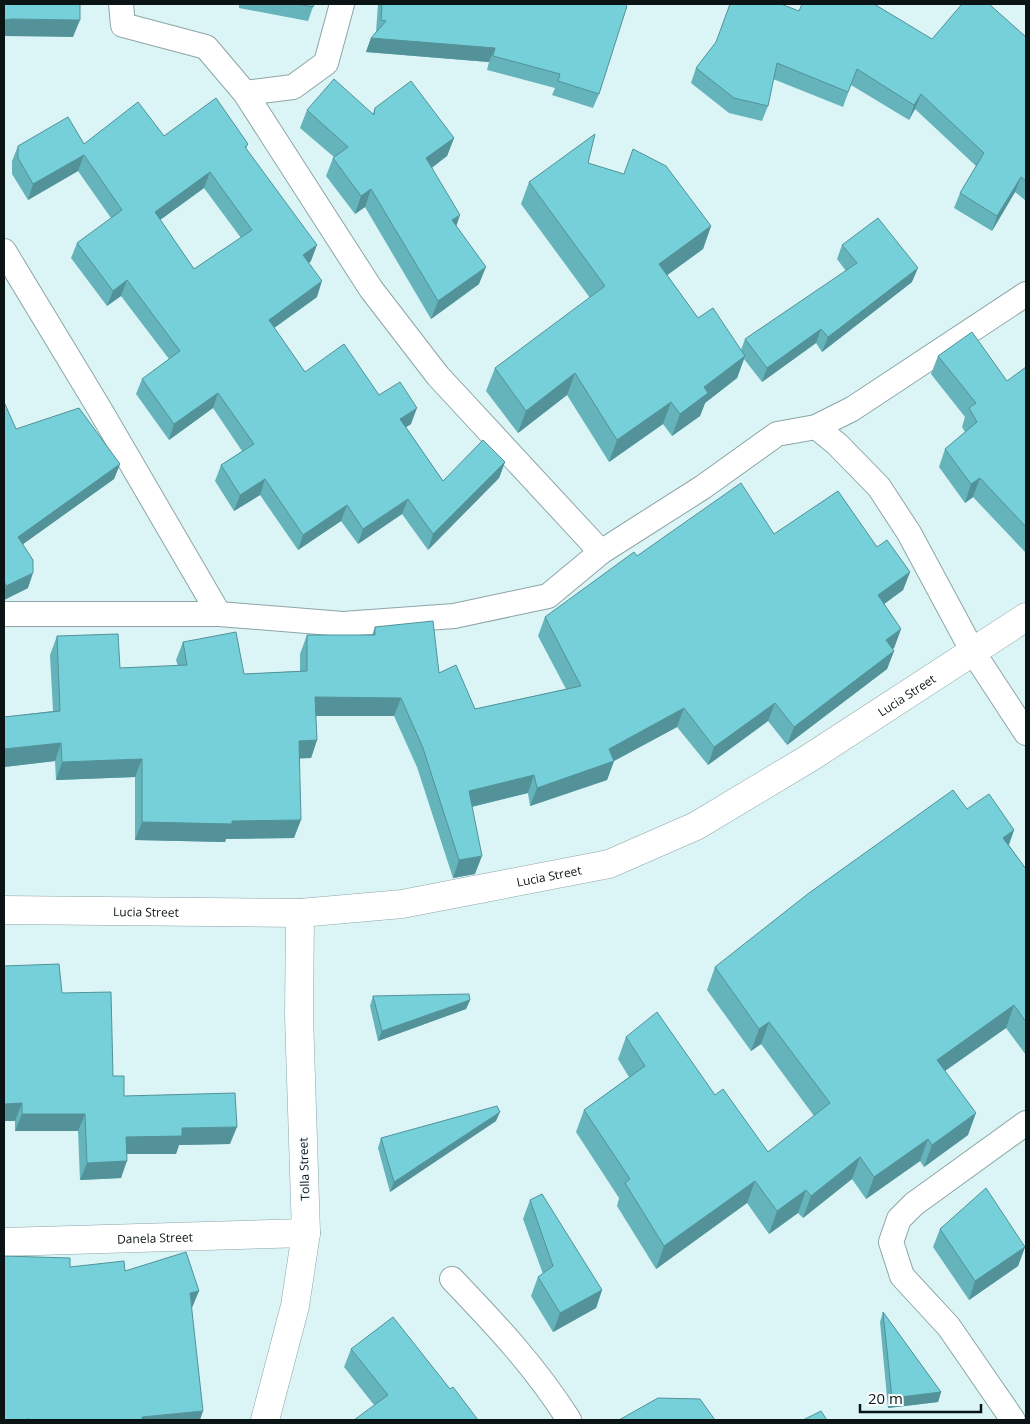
<svg xmlns="http://www.w3.org/2000/svg" width="1030" height="1424" font-family="'Open Sans',sans-serif">
<style>
.lines{fill:none;stroke-linecap:round;stroke-linejoin:round}
.service-casing{stroke:#8da5a8;stroke-width:26}
.minor-casing{stroke:#8da5a8;stroke-width:29}
.service{stroke:#fff;stroke-width:24}
.minor{stroke:#fff;stroke-width:28}
.wall{fill:#65b3bb;fill-rule:evenodd}
.shaded-wall{fill:#529298}
.building{fill:#75d0d9;stroke:#529298;fill-rule:evenodd}
.labels{text-anchor:middle;dominant-baseline:central;stroke-width:4;stroke-linejoin:round;paint-order:stroke}
.street-label{font-size:12px;fill:#0b1415;stroke:#f8fdfe}
</style>
<rect width="100%" height="100%" fill="#dbf5f7"/>
<g class="lines">
<defs>
<path id="service" d="M121 4 123 25 206 47 245 93 371 289 438 376 601 552
M245 93 293 87 326 63 342 4
M4 251 99 408 219 614
M816 427 852 409 1026 294
M4 614H219L343 624 454 616 548 596 601 552 703 487 777 434 816 427 837 444 879 487 909 533 973 652 1026 733
M452 1279C495 1324 535 1366 569 1420
M1013 1420 949 1327 902 1276 891 1242 899 1219 914 1204 1026 1123"/>
<g id="minor">
<path id="s1" d="M4 910 300 913 402 904 609 864 696 826 811 757 1026 617"/>
<path id="s2" d="M4 1242 306 1233"/>
<path d="M265 1420 295 1306 306 1233 299 1016 300 913"/>
</g>
</defs>
<use href="#service" class="service-casing"/>
<use href="#minor" class="minor-casing"/>
<use href="#service" class="service"/>
<use href="#minor" class="minor"/>
</g>
<path class="wall" d="M239 4H314L308 21 239 8Z
M378 4H625L599 94 593 108 552 95 555 88 487 70 489 62 366 52 371 38 376 32Z
M799 11 932 39 1026 37V201L1015 192 992 231 954 208 960 193 976 166 915 109 909 120 851 85 843 107 773 79 768 106 762 121 729 113 691 83 696 68Z
M375 108 454 138 447 156 432 168 456 226 479 284 431 319 365 207 355 214 326 176 333 158 334 157 300 128 307 110 373 113Z
M164 136 248 144 246 149 311 261 309 263 317 297 274 328 305 372 379 395 411 424 406 427 443 481 505 462 499 478 428 550 402 514 358 544 341 521 298 550 260 495 234 511 215 481 221 465 242 451 213 408 169 440 136 394 142 379 169 359 121 296 107 306 71 258 77 243 111 218 78 171 28 200 12 174V161L18 146 84 144ZM204 188 241 238 194 269 160 220Z
M588 163 711 226 703 249 667 275 698 318 741 350 745 339 846 271 837 259 842 245 912 282 822 352 816 343 762 382 744 359 737 378 705 403 700 416 672 436 663 424 609 462 567 395 518 433 486 391 495 368 590 298 521 204 529 182Z
M938 356 1007 381 1026 367V553L973 497 965 503 939 467 945 449 965 432 962 427 965 417 931 374Z
M4 402 16 429 120 464 114 479 23 544 28 588 4 600Z
M774 534 877 547 910 572 903 590 884 604 901 629 894 648 892 649 894 651 887 669 787 745 768 721 708 765 677 727 614 761 607 780 530 806 528 793 472 807 475 874 453 878 417 767 394 716H316L317 740 311 758H300L294 838 226 839 225 842 135 840V777L56 780 55 761 4 767V717L53 711 50 655 57 636 120 668 178 666 176 660 183 642 244 674 300 671V654L307 635H372L375 627 439 673 475 709 566 689 538 636 545 617 637 556Z
M967 809 1014 830 1009 845 1026 869V1055L1006 1028 945 1071 968 1135 924 1167 920 1161 866 1199 852 1179 803 1218 798 1213 769 1234 747 1203 656 1269 617 1206 619 1198 576 1132 584 1110 629 1077 618 1059 626 1037 715 1095 768 1152 814 1116 761 1044 751 1051 707 990 715 967Z
M62 993 113 1076 124 1096 230 1144 179 1145 176 1154H127L121 1178 80 1180 78 1131H15V1121H4Z
M373 996 470 1000 466 1009 378 1041 370 1006Z
M496 1121 390 1192 378 1148 381 1138Z
M530 1200 602 1290 596 1308 553 1332 531 1296 538 1277 543 1274 523 1219Z
M940 1229 1025 1247 1018 1266 969 1300 933 1247Z
M883 1312 941 1392 938 1402 888 1408 880 1322Z
M351 1349 450 1389 374 1405 344 1367Z"/>
<path class="shaded-wall" d="M11 19 80 20 73 37 4 36V20Z
M371 38 495 48 489 62 366 52Z
M921 94 915 109 909 120 914 105Z
M454 138 447 156 420 176 426 158Z
M84 155 78 171 28 200 33 184Z
M210 172 204 188 149 228 155 212Z
M1021 177 1015 192 992 231 997 216Z
M371 189 365 207 355 214 361 196Z
M460 215 454 233 452 220Z
M711 226 703 249 651 287 659 264Z
M317 245 311 261 298 271 303 255Z
M486 267 479 284 431 319 438 301Z
M918 268 912 282 822 352 828 337Z
M127 280 121 296 107 306 113 291Z
M322 281 317 297 263 336 269 320Z
M821 329 816 343 762 382 767 368Z
M745 356 737 378 705 403 700 416 672 436 680 414 704 387Z
M575 373 567 395 518 433 526 411Z
M218 393 213 408 169 440 174 424Z
M671 402 663 424 609 462 617 440Z
M417 408 411 424 394 435 400 419Z
M505 462 499 478 428 550 433 534Z
M120 464 114 479 12 552 18 537Z
M980 478 973 497 965 503 971 484Z
M265 479 260 495 234 511 240 495Z
M408 499 402 514 358 544 363 529Z
M347 505 341 521 298 550 303 535Z
M910 572 903 590 872 613 878 595Z
M33 573 28 588 4 600V593L6 586Z
M901 629 894 648 879 658 886 640Z
M894 651 887 669 787 745 794 727Z
M315 697 401 698 394 716H308Z
M775 703 768 721 708 765 714 747Z
M684 708 677 727 612 762 614 761 607 780 530 806 537 788Z
M317 740 311 758 292 759 299 741Z
M61 743 55 761 4 767V749Z
M142 759 135 777 56 780 62 762Z
M534 775 528 793 462 809 469 791Z
M301 820 294 838 226 839 225 842 135 840 142 822Z
M1014 830 1006 852 1003 838Z
M482 856 475 874 453 878 459 860Z
M470 1000 466 1009 378 1041 382 1031Z
M1014 1005 1006 1028 929 1082 937 1060Z
M769 1022 761 1044 751 1051 759 1029Z
M22 1103 15 1121H4V1104Z
M500 1112 496 1121 390 1192 394 1182Z
M976 1113 968 1135 924 1167 932 1145Z
M22 1114H85L78 1131H15Z
M237 1127 230 1144 179 1145 176 1154H120L126 1137 182 1128Z
M928 1139 920 1161 866 1199 874 1177Z
M860 1157 852 1179 803 1218 811 1196Z
M127 1161 121 1178 80 1180 87 1163Z
M755 1181 747 1203 656 1269 664 1246Z
M806 1190 798 1213 769 1234 777 1211Z
M1025 1247 1018 1266 969 1300 975 1281Z
M602 1290 596 1308 553 1332 560 1313Z
M199 1291 192 1308 190 1293Z
M941 1392 938 1402 888 1408 892 1398Z
M203 1411 200 1420H141L142 1417Z"/>
<path class="building" d="M4 4H80V20L11 19 4 20Z
M298 4H314L313 7Z
M382 4H625L627 6 599 94 558 81 560 74 493 56 495 48 371 38 386 21 381 20Z
M730 4H781L799 11 802 4H874L932 39 962 4H989L1026 37V181L1021 177 997 216 960 193 984 153 921 94 914 105 857 69 848 92 777 63 768 106 734 98 696 68 716 42Z
M334 79 374 115 375 108 411 81 454 138 426 158 460 215 452 220 486 267 438 301 371 189 361 196 333 158 348 147 307 110Z
M216 98 248 144 245 147 317 245 303 255 322 281 269 320 305 372 344 344 379 395 400 382 417 408 400 419 443 481 483 440 505 462 433 534 408 499 363 529 347 505 303 535 265 479 240 495 221 465 254 444 218 393 174 424 142 379 180 351 127 280 113 291 77 243 122 210 84 155 33 184 18 158V146L68 117 84 144 138 102 164 136ZM210 172 252 230 194 269 155 212Z
M595 134 588 163 624 174 633 149 666 166 711 226 659 264 698 318 713 308 745 356 704 387 708 393 680 414 671 402 617 440 575 373 526 411 495 368 605 286 529 182Z
M878 218 918 268 828 337 821 329 767 368 745 339 857 263 842 245Z
M972 332 1007 381 1026 367V527L980 478 971 484 945 449 977 422 969 408 976 403 938 356Z
M4 402 16 429 79 408 120 464 18 537 33 560V573L6 586 4 581Z
M741 483 774 534 838 491 877 547 887 540 910 572 878 595 901 629 886 640 894 651 794 727 775 703 714 747 684 708 609 749 614 761 537 788 534 775 469 791 482 856 459 860 423 748 401 698 315 697 317 740 299 741 301 820 232 821V824L142 822V759L62 762 61 743 4 749V717L60 711 57 636 118 634 120 668 187 665 183 642 236 632 244 674 307 671V635H375V627L433 621 439 673 456 665 475 709 581 686 545 617 634 552 637 556Z
M953 790 967 809 989 794 1014 830 1003 838 1026 869V1022L1014 1005 937 1060 976 1113 932 1145 928 1139 874 1177 860 1157 811 1196 806 1190 777 1211 755 1181 664 1246 625 1183 630 1179 584 1110 645 1066 626 1037 657 1012 715 1095 723 1089 768 1152 830 1103 769 1022 759 1029 715 967 809 893Z
M59 964 62 993 111 992 113 1076H124V1096L235 1093 237 1127 182 1128V1136L126 1137 127 1161 87 1163 85 1114H22V1103L4 1104V966Z
M469 994 470 1000 382 1031 373 996Z
M497 1106 500 1112 394 1182 381 1138Z
M986 1188 1025 1247 975 1281 940 1229Z
M542 1194 602 1290 560 1313 538 1277 553 1266 530 1200Z
M186 1252 199 1291 190 1293 203 1411 142 1417V1420H30V1419L21 1420H4V1256L70 1258V1267L124 1261 125 1271Z
M883 1312 941 1392 892 1398Z
M393 1317 450 1389 453 1387 478 1420H354L388 1395 351 1349Z
M658 1398 700 1399 715 1420H619Z
M821 1411 827 1420H803Z"/>
<g class="labels">
<g class="street-label">
<text stroke="none"><textPath href="#s1" startOffset="952">Lucia Street</textPath></text>
<text stroke="none"><textPath href="#s1" startOffset="548">Lucia Street</textPath></text>
<text stroke="none"><textPath href="#s1" startOffset="142">Lucia Street</textPath></text>
<text transform="translate(304 1169) rotate(-92)">Tolla Street</text>
<text stroke="none"><textPath href="#s2" startOffset="151">Danela Street</textPath></text>
</g>
</g>
<rect width="1030" height="1424" fill="none" stroke="#0b1415" stroke-width="10"/>
<path d="M860 1404v8h121v-8" fill="none" stroke="#0b1415" stroke-width="2.5"/>
<text x="868" y="1404" font-size="15" fill="#0b1415" stroke="#f8fdfe" stroke-width="4" paint-order="stroke">20 m</text>
</svg>
